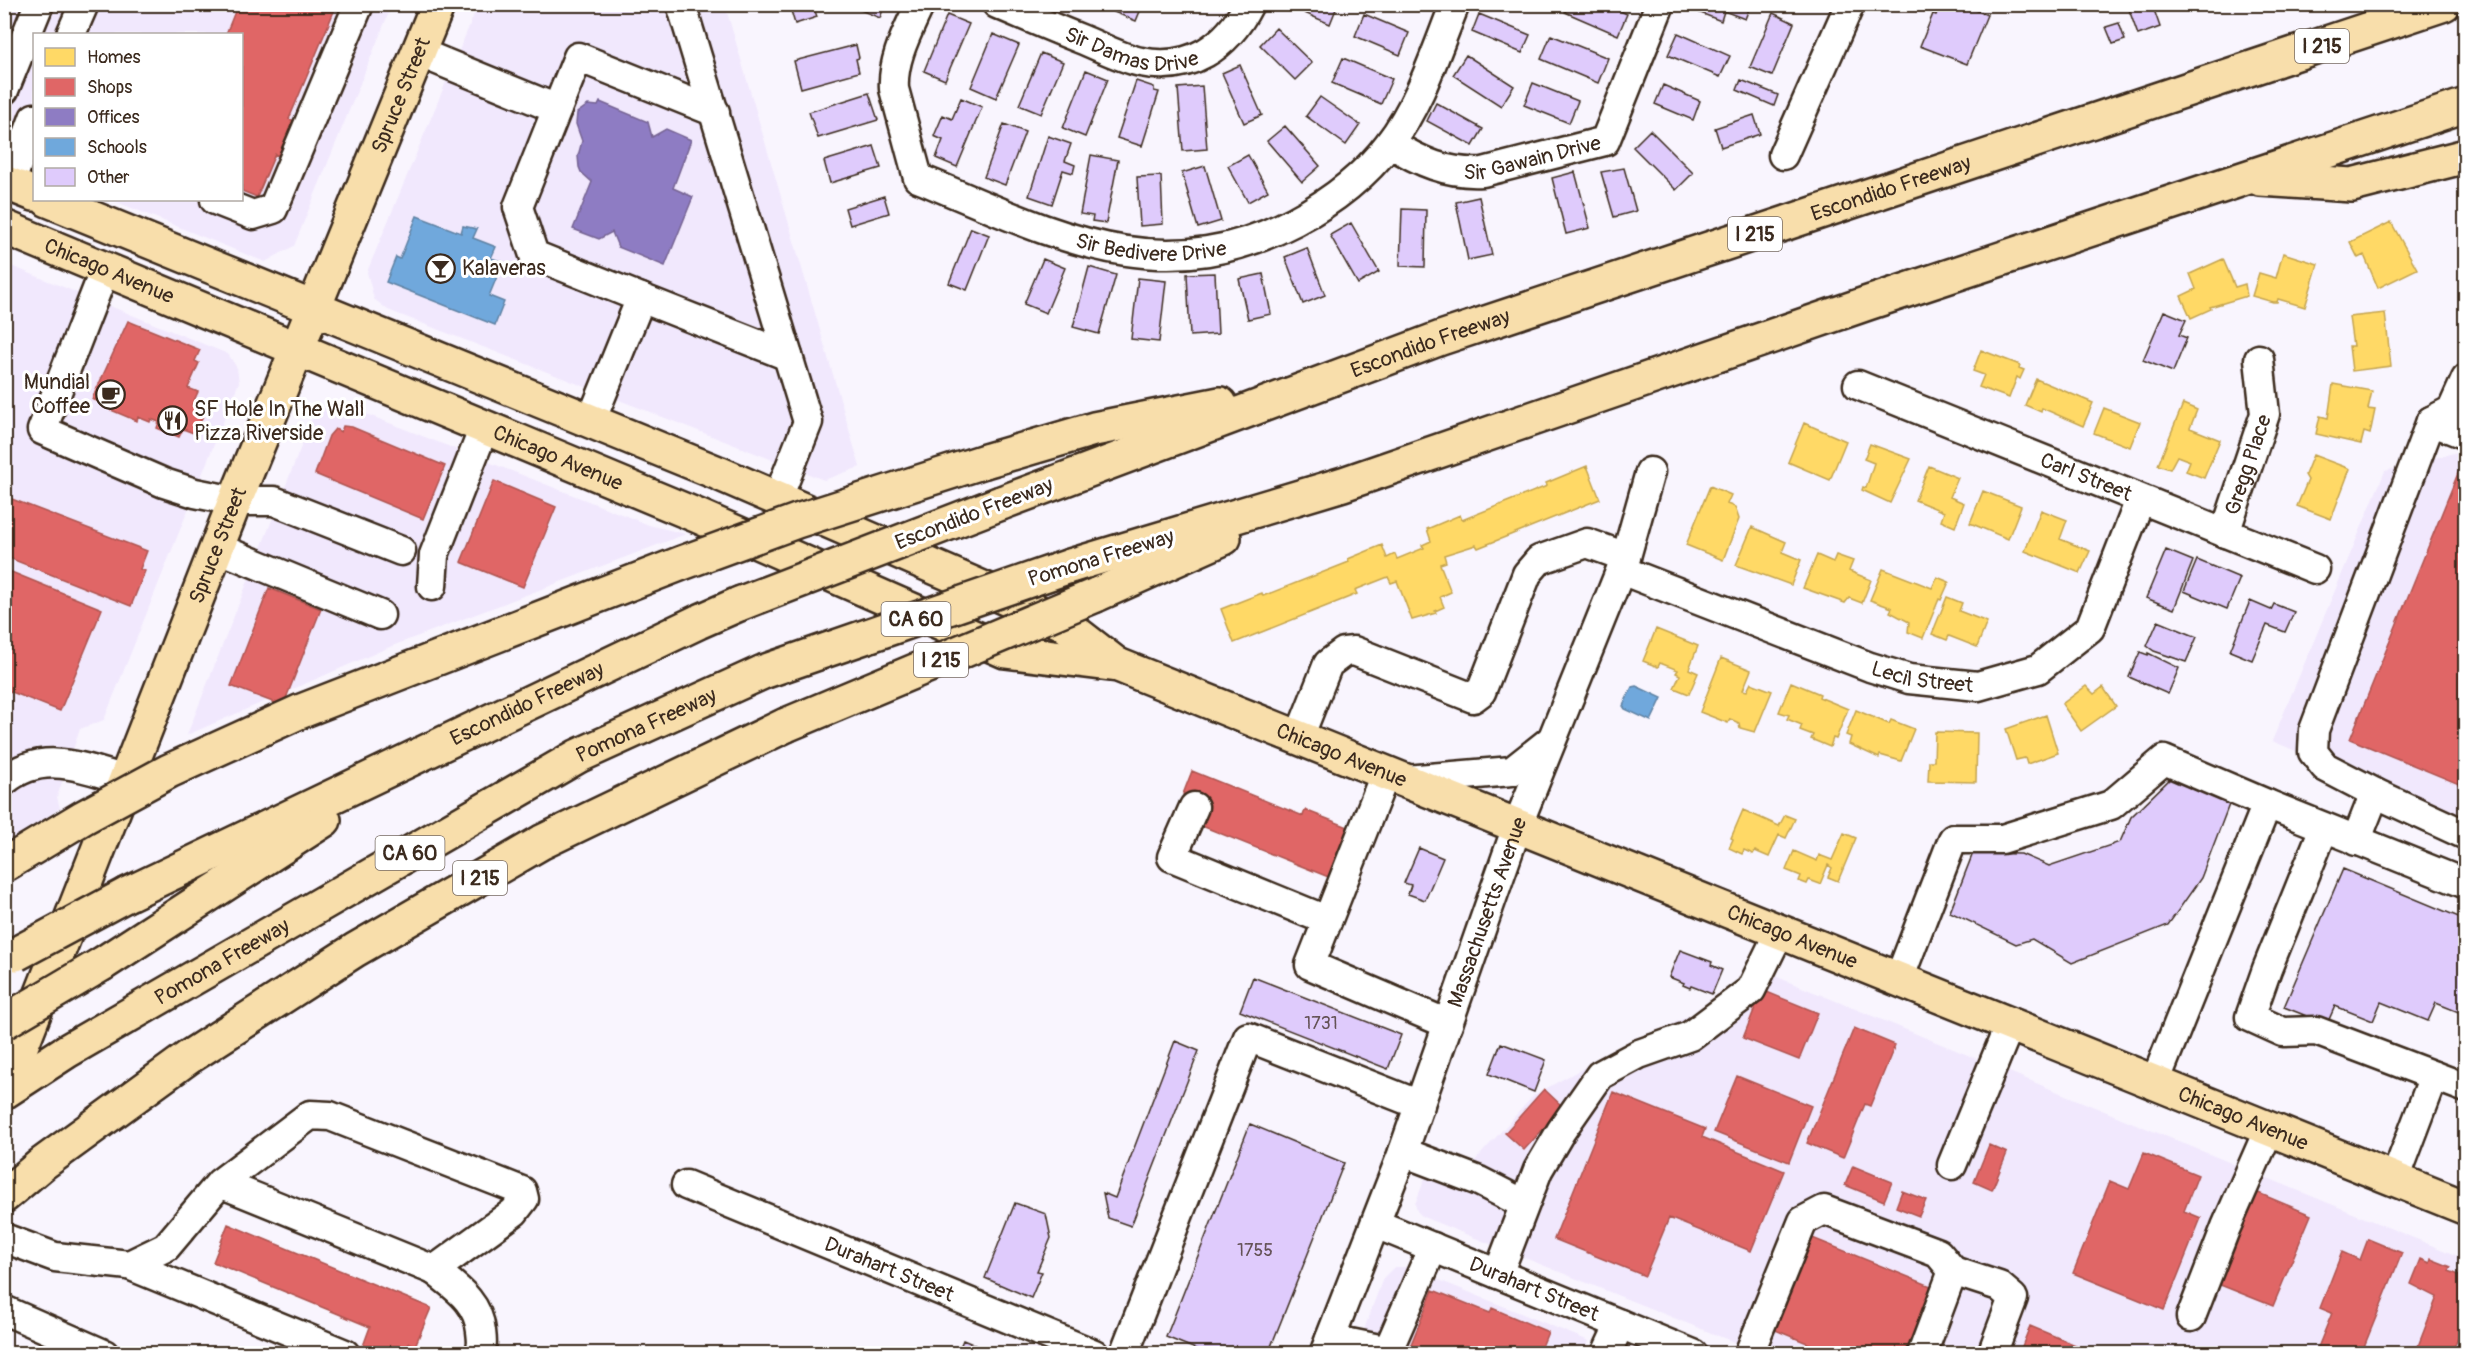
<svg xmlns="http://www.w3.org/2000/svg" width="2470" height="1358" font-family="Pangolin,sans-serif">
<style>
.built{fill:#f1e8fd}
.homes{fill:#ffd966;stroke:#c4a450;stroke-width:1.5}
.shops{fill:#e06666;stroke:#ae5450;stroke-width:1.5}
.offices{fill:#8e7cc3;stroke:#756392;stroke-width:1.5}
.schools{fill:#6fa8dc;stroke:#5f82a3;stroke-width:1.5}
.building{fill:#dfcbfc;stroke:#3b2a1e;stroke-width:1.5}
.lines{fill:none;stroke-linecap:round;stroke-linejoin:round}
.minor-casing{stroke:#3b2a1e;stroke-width:33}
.major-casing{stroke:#3b2a1e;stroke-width:38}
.highway-casing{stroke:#3b2a1e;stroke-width:38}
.minor{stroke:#fff;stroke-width:28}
.major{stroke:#f8deab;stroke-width:33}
.highway{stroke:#f8deab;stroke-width:33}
.highway-bridge-casing{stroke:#3b2a1e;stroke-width:38;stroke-linecap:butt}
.highway-bridge{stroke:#f8deab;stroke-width:33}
.labels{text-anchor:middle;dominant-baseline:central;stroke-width:6;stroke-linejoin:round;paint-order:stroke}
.number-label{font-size:18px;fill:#645256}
.shield{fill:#fff;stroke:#766a62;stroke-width:1.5}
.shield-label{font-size:20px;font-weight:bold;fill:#3b2a1e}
.street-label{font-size:21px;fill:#3b2a1e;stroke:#fff}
.poi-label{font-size:21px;fill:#3b2a1e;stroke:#fff;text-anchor:start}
</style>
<rect width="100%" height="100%" fill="#f9f5fe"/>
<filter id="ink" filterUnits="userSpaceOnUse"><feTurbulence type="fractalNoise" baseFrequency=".0167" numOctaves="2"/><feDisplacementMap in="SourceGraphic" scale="12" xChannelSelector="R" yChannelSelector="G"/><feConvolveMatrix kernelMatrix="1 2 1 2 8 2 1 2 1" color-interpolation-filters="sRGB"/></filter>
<g filter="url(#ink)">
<path class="built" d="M4 5H392L294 246 265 262 112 200H242V34H34V168L5 156Z
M478 5H725L860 467 824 480 388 310 374 299 367 272Z
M4 263 228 354 237 368 239 382 104 720 80 729 57 797 60 808 5 847Z
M346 406 649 525 686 534 392 646 187 735 312 419 325 408Z
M2465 450V821L2272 741 2385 471Z
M1753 967 2465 1259V1353H1761L1423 1217 1417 1211 1415 1204 1436 1150 1472 1164 1534 1095 1587 1066 1743 989Z
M1394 1267H1407L1589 1341 1584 1353 1355 1354 1383 1278Z"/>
<path class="homes" d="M2391 222 2417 269 2378 288 2364 255 2358 258 2350 242Z
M2283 253 2318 264 2305 307 2278 299 2277 302H2273L2252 296 2259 273 2276 278Z
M2223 259 2235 287 2245 284 2247 296 2210 307 2211 309 2191 318 2181 296 2196 289 2190 274Z
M2385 313 2391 366 2352 371 2349 346H2353L2349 317Z
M1981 350 2020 365 2019 368 2024 370 2020 379 2017 377 2009 398 1979 387 1984 375 1973 371Z
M2036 379 2093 403 2083 426 2042 408 2041 412 2025 405Z
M2333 384 2372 391 2368 409 2375 410 2370 434 2364 432 2361 444 2316 434 2320 416 2328 418Z
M2183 404 2197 410 2190 428 2220 440 2204 478 2186 471 2190 461 2177 456 2170 469 2158 465Z
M2104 408 2140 422 2130 447 2094 433Z
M1804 423 1846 441 1830 480 1788 462Z
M1870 444 1911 459 1890 503 1862 490 1863 487 1866 488 1874 463 1864 459Z
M2313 455 2350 469 2331 519 2297 506 2308 480 2305 475Z
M1587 466 1600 499 1478 548 1476 545 1444 555 1446 562 1440 564 1451 592 1440 597 1444 607 1435 611 1436 613 1412 620 1397 581 1391 583 1388 577 1355 590 1357 594 1234 643 1221 609 1262 593 1263 596 1349 562 1348 559 1382 545 1387 558 1395 554 1397 559 1424 548 1422 545 1431 541 1427 529 1460 515 1462 520 1547 486 1546 483Z
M1929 466 1958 478 1950 497 1964 503 1955 527 1941 521 1944 512 1915 500Z
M1710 486 1731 495 1727 504 1735 507 1739 519 1723 560 1686 545Z
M1983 491 2021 506 2008 539 1970 523Z
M2041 510 2067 520 2060 539 2090 551 2080 573 2025 551Z
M1752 527 1786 542 1782 552 1801 560 1791 585 1736 565Z
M1817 555 1833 562 1836 555 1853 561 1849 571 1871 580 1862 603 1849 598 1845 603 1803 588Z
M1883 569 1932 588 1937 577 1949 582 1941 600 1939 599 1923 638 1908 632 1909 622 1890 612 1892 608 1870 600Z
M1947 597 1962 603 1959 611 1987 622 1977 647 1949 636 1947 640 1932 634Z
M1656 629 1698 646 1689 669 1698 673 1689 694 1674 688 1680 675 1676 673 1678 670 1660 663 1658 667 1643 661Z
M1721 658 1751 670 1743 690 1747 691 1751 683 1772 691 1755 732 1740 728 1739 723 1730 719 1728 723 1700 712Z
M1791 682 1820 694 1819 697 1848 709 1836 739 1833 738 1830 747 1811 739 1813 735 1800 730 1802 725 1787 719 1789 715 1779 712Z
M2086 686 2094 694 2103 687 2116 706 2081 731 2062 704Z
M1856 710 1889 724 1891 720 1914 729 1901 761 1880 755 1879 758 1849 744 1851 737 1846 735Z
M2046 715 2058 753 2027 764 2025 758 2016 760 2006 729Z
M1935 732 1977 733 1976 782 1928 781 1929 761H1934Z
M1743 810 1779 826 1785 815 1795 819 1786 838 1779 835 1769 857 1755 851 1753 854 1744 850 1742 854 1729 848 1733 839 1731 838Z
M1844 833 1856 838 1838 881 1828 877 1832 868 1828 865 1820 884 1809 880 1807 884 1799 881 1801 876 1786 870 1794 851 1817 861 1819 855 1832 860Z"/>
<path class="shops" d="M238 4H337L289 119 298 122 283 158 275 154 257 197 242 191V34H226Z
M128 321 200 350 195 361 199 363 188 388 198 392 192 405 205 410 196 434 183 429 179 437 157 428 159 422 151 419 150 422 138 417 137 421 104 407 105 404 92 399Z
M343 426 352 427 445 466 423 519 315 474 329 436 335 429 341 432Z
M2461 466 2466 468V787L2350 739Z
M494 481 556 507 523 587 461 562Z
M4 496 147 551 140 569 145 571 131 606 4 556Z
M4 569 102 609 60 711 4 689Z
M269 588 321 609 283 706 231 686Z
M1192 771 1303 816 1305 810 1353 829 1331 878 1202 826 1210 805 1183 794Z
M1762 990 1818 1013 1799 1060 1743 1038Z
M1854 1028 1895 1045 1870 1106 1865 1104 1843 1158 1807 1143Z
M1737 1076 1811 1106 1789 1162 1714 1132Z
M1544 1089 1563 1107 1524 1150 1505 1133Z
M1613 1092 1705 1129 1702 1137 1784 1171 1751 1251 1669 1218 1645 1276 1554 1239Z
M1989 1145 2007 1153 1992 1190 1974 1182Z
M2144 1153 2198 1175 2184 1211 2201 1218 2164 1310 2073 1273 2110 1181 2129 1189Z
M1853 1166 1892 1182 1884 1201 1845 1185Z
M1902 1191 1926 1200 1919 1216 1896 1207Z
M2256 1192 2311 1215 2273 1306 2218 1284Z
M228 1224 431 1308 415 1346 409 1343 405 1354H380L363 1346 370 1327 213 1262Z
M1810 1237 1938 1289 1912 1354H1834L1773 1329Z
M2368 1239 2402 1253 2361 1354H2325L2317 1350 2332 1313 2320 1308 2342 1252 2360 1260Z
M2421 1259 2430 1263 2431 1259 2451 1267 2449 1271 2466 1278V1318L2451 1354H2415L2437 1297 2411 1284Z
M1433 1290 1490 1313 1492 1308 1548 1332 1539 1354H1407Z
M2030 1326 2097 1354H2019Z"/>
<path class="offices" d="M600 102 648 122 652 137 666 129 691 140 673 188 693 197 665 266 618 247 612 232 599 239 573 229 592 182 581 172 579 167 578 156 582 141 576 124 577 113 588 105 598 106Z"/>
<path class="schools" d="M417 216 461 233 463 226 477 229 473 238 496 247 491 258 503 262 489 296 504 302 495 325 386 282 396 257 400 259Z
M1636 686 1662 698 1651 721 1625 709 1623 706 1632 687Z"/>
<path class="building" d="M789 4H813L817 17 795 24Z
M846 4H885L880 18Z
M1117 4H1143L1136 21 1114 12Z
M1284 4H1338L1330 24Z
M1568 4H1605L1627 14 1618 35 1565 12Z
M1689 4H1751L1745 19 1724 11 1721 21 1688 8Z
M1940 4H1973L1971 8 1987 15 1967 64 1920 46 1933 14 1936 15Z
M2127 4H2152L2160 27 2138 35Z
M1773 13 1794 23 1772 76 1750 67Z
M1364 14 1409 33 1400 55 1355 36Z
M1479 14 1530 35 1522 53 1472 32Z
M947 15 969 24 945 80 924 71Z
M2119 23 2125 40 2113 44 2106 27Z
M1276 28 1312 63 1295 80 1260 45Z
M1678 33 1730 56 1720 77 1668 55Z
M993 34 1019 45 996 98 971 87Z
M1551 35 1608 58 1598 83 1541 59Z
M856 45 859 58 856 59 859 72 801 88 794 61Z
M1041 53 1063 62 1041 114 1019 105Z
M1466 55 1514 86 1501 106 1453 75Z
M1343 58 1392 79 1381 104 1332 83Z
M1240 65 1262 115 1244 123 1222 73Z
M1086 70 1108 79 1085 137 1063 128Z
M1741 80 1778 95 1774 106 1737 90Z
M1136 81 1154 87V91L1159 92 1142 146 1117 138Z
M1533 83 1578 101 1569 123 1524 105Z
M1663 85 1700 101 1693 120 1655 104Z
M1202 86 1207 149 1183 151 1178 88Z
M869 93 878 120 818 138 809 112Z
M1320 97 1360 125 1346 145 1306 116Z
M961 98 982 107 957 167 936 158 943 140 934 136 943 115 952 119Z
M1436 103 1483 129 1473 146 1427 121Z
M1754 115 1760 134 1721 147 1715 128Z
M1004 124 1025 132 1005 185 984 177Z
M1285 126 1320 166 1302 182 1267 141Z
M1650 130 1693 173 1676 190 1633 147Z
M1048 136 1071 144 1065 161 1075 165 1073 173 1063 170 1052 204 1029 196Z
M874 146 881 168 830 183 824 161Z
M1091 155 1118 160 1106 223 1092 221 1093 216 1080 214Z
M1248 155 1268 191 1248 202 1228 166Z
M1205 166 1221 221 1198 228 1182 173Z
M1624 168 1636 211 1614 217 1601 172Z
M1575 172 1590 228 1566 234 1552 178Z
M1161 176 1163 224 1140 226 1137 177Z
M884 196 889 213 850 225 845 208Z
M1479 197 1492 255 1468 260 1456 202Z
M1402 209 1426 210 1425 267 1400 266Z
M1351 223 1379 272 1358 284 1330 235Z
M971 228 989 235 967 290 949 283Z
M1307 248 1325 295 1303 304 1285 257Z
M1043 259 1065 268 1046 313 1024 304Z
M1089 267 1116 275 1099 334 1073 327Z
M1215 273 1218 334 1190 336 1187 274Z
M1263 274 1271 314 1248 319 1239 279Z
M1138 278 1166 281 1159 342 1131 339Z
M2164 311 2186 320 2179 335 2187 338 2173 372 2143 360Z
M2166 550 2193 561 2174 609 2146 598Z
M2197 560 2240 578 2227 609 2184 591Z
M2250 601 2271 610 2274 604 2294 612 2285 632 2267 625 2252 660 2230 651Z
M2158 621 2197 637 2186 662 2154 651 2147 646Z
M2140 652 2148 655V653L2179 668 2168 694 2129 677Z
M2171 778 2230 802 2201 878 2168 925 2072 963 2032 939 2016 944 1950 912 1973 853 2021 854 2049 866 2120 842 2131 817Z
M1419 848 1443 858 1425 900 1408 894 1411 885 1404 883Z
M2343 869 2466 920V1015L2436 1003 2428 1021 2381 1002 2373 1021 2335 1006 2327 1024 2284 1007Z
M1680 950 1712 962 1711 965 1722 970 1712 994 1691 986 1690 988 1683 985 1684 983 1669 977Z
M1253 977 1401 1035 1388 1069 1240 1011Z
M1175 1041 1199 1051 1131 1226 1108 1218 1103 1193 1115 1198Z
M1501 1043 1546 1060 1534 1092 1489 1074Z
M1250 1124 1344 1163 1268 1354H1208L1166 1337Z
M1015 1203 1046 1214 1051 1238 1037 1271 1042 1272 1031 1298 985 1278Z
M963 1340 997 1354H957Z"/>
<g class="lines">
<defs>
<g id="minor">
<path d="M681 4 808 422 777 500"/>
<path id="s1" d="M920 4C908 31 892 59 894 89L918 178C1048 231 1157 294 1295 221 1331 202 1364 177 1389 144 1420 104 1436 51 1455 4"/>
<path id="s2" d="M997 4C1025 16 1053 28 1081 39 1101 47 1121 58 1141 62 1190 72 1227 47 1249 4"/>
<path d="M71 34 84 4"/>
<path d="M418 52 557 109 518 207 534 255 641 298 591 421"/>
<path d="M4 90 39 4"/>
<path d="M557 109 578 57 715 112"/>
<path id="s3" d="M1390 143C1420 162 1447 174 1483 172L1605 141 1660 4"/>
<path d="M1783 155 1850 4"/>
<path d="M10 184 34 118"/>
<path d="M215 200 253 215 273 209 359 4"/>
<path d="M105 269 42 430 164 483 195 493 235 501H274L401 551"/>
<path d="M641 298 788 356"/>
<path id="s4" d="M1858 385 2315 569"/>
<path d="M2431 421 2452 410 2466 379"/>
<path id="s5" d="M2225 533 2265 414 2259 359"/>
<path d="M218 548 380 615"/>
<path id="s6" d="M1621 570 1870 667 1909 679 1978 686 2038 669 2090 628 2140 500"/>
<path d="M432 586 434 555 484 428"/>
<path d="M1299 737 1328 664 1344 652 1354 651 1473 698 1481 692 1527 574 1539 560 1587 543 1626 557"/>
<path d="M1386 772 1310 965 1448 1024"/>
<path d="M1406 780 1512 771 1550 741"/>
<path d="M4 781C43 749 83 768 126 780"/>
<path d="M2375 793 2466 835"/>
<path d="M1194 807 1172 857 1326 920"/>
<path d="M2324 828 2267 969 2250 1017 2283 1032 2316 1031 2466 1088"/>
<path d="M2356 841 2375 793 2325 767 2313 752 2314 730 2431 421 2466 435"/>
<path d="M1899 979 1953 839H2002L2111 805 2164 760 2267 804"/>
<path d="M2155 1082 2267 804 2466 884"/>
<path d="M1403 1152 1479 1181 1524 1204"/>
<path d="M1952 1165 2010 1024"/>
<path d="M2395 1179 2434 1076"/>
<path id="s7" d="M686 1185 1094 1354"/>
<path id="s8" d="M1376 1224 1693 1354"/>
<path d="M4 1238 55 1257 129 1265 166 1247 220 1183 310 1115 330 1116 522 1191 524 1199 514 1212 434 1270 220 1183"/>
<path d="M129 1265 345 1354"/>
<path d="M434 1270C456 1288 478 1301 481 1331 482 1340 483 1345 479 1354"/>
<path d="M1953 1271 1999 1286 2013 1298 1992 1354"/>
<path d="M1498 1274 1538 1170 1561 1131 1600 1075 1639 1054 1690 1036 1751 990 1780 931"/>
<path d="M4 1310 104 1354"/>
<path d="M2191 1317 2226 1227 2269 1129"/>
<path d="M1330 1339 1379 1349 1389 1348 1433 1247"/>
<path d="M1124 1354 1248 1037 1420 1105"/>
<path id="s9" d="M1324 1354 1403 1152 1518 824 1626 557 1650 472"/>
<path d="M1606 1354 1620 1324"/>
<path d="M1749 1354 1803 1221 1824 1210 1938 1253 1953 1271 1922 1354"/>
</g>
<g id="major">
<path d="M4 182 34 194"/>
<path d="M48 200 718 473 1063 623 1116 664"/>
<path id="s10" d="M4 227 698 516 1005 651 1118 665 2466 1208"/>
<path id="s11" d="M4 1090 235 501 438 4"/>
</g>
<g id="highway">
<path d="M2260 179 2352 185 2466 156"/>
<path d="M985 461 1094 429 1220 404"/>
<path id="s12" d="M1001 503 1441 338 2444 4"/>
<path d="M1070 566 1343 484 1868 303 2466 105"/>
<path d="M1096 595 1224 538"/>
<path id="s13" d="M128 894 698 622 739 604"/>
<path d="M102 964 324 820"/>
<path id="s14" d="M4 1092 67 1051 578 756 763 672"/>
<path d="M4 1196 42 1164 189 1057 355 950 542 842 786 725"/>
</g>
</defs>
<use href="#minor" class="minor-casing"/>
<use href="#major" class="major-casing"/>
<use href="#highway" class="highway-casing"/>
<use href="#minor" class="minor"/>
<use href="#major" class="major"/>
<use href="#highway" class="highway"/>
<defs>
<path id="highway-bridge" d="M739 604 1001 503
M763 672 1070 566
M786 725 1096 595
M4 865 84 817 169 771 299 712 682 563 797 521 985 461
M16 954 128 894
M4 1022 102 964"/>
</defs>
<use href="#highway-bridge" class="highway-bridge-casing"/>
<use href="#highway-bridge" class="highway-bridge"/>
</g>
</g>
<defs>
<symbol id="bar-ring" viewBox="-11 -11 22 22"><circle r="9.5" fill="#fff" stroke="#3b2a1e" stroke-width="1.5"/><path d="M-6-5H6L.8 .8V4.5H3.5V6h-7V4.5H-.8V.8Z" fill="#3b2a1e"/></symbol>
<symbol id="cafe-ring" viewBox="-11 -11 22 22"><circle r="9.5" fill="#fff" stroke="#3b2a1e" stroke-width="1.5"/><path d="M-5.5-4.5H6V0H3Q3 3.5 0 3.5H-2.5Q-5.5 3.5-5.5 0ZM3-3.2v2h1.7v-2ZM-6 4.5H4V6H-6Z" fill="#3b2a1e"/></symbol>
<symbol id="restaurant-ring" viewBox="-11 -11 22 22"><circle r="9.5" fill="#fff" stroke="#3b2a1e" stroke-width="1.5"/><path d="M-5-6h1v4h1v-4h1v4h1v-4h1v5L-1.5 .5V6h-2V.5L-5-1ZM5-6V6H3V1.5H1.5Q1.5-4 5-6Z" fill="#3b2a1e"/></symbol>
</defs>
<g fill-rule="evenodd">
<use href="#bar-ring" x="424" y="252" width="33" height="33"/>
<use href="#cafe-ring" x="94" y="378" width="33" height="33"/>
<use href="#restaurant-ring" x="156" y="404" width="33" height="33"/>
</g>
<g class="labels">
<g class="number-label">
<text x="1321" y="1023">1731</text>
<text x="1255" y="1250">1755</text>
</g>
<g class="shield">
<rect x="2295" y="29" width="54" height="34" rx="4.5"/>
<rect x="1728" y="217" width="54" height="34" rx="4.5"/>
<rect x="881.5" y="602" width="69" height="34" rx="4.5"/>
<rect x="914" y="643" width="54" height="34" rx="4.5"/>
<rect x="375.5" y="836" width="69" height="34" rx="4.5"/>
<rect x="453" y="861" width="54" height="34" rx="4.5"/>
</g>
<g class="shield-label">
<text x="2322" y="46">I 215</text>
<text x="1755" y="234">I 215</text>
<text x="916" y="619">CA 60</text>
<text x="941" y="660">I 215</text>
<text x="410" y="853">CA 60</text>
<text x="480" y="878">I 215</text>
</g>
<g class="street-label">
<text stroke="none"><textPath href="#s2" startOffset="144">Sir Damas Drive</textPath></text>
<text stroke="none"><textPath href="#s11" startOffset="1071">Spruce Street</textPath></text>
<text stroke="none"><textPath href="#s3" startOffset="150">Sir Gawain Drive</textPath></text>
<text stroke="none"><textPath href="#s12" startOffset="944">Escondido Freeway</textPath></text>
<text stroke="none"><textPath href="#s1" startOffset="428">Sir Bedivere Drive</textPath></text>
<text stroke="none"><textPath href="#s10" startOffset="114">Chicago Avenue</textPath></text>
<text stroke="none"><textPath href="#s12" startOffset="458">Escondido Freeway</textPath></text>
<text stroke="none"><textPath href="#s10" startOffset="600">Chicago Avenue</textPath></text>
<text stroke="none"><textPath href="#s5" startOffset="72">Gregg Place</textPath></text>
<text stroke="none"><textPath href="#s4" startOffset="246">Carl Street</textPath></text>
<text transform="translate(974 514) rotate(-21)">Escondido Freeway</text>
<text stroke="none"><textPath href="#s11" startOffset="585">Spruce Street</textPath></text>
<text transform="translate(1101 558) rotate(-17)">Pomona Freeway</text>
<text stroke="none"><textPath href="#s6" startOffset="321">Lecil Street</textPath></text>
<text stroke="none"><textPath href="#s13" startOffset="442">Escondido Freeway</textPath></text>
<text stroke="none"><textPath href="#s14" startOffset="740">Pomona Freeway</textPath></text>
<text stroke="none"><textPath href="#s10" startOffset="1442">Chicago Avenue</textPath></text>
<text stroke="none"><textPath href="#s9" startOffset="471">Massachusetts Avenue</textPath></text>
<text stroke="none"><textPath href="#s10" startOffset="1928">Chicago Avenue</textPath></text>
<text stroke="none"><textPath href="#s14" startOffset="254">Pomona Freeway</textPath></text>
<text stroke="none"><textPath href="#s10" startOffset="2414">Chicago Avenue</textPath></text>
<text stroke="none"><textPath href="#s7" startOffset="220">Durahart Street</textPath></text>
<text stroke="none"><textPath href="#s8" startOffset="171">Durahart Street</textPath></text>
</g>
<g class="poi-label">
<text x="462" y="268">Kalaveras</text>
<text x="90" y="382" text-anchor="end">Mundial<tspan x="90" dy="24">Coffee</tspan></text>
<text x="194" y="409">SF Hole In The Wall<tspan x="194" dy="24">Pizza Riverside</tspan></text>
</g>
</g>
<rect width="2470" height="1358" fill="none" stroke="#fff" stroke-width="24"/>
<rect x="12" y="12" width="2446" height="1334" fill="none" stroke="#3b2a1e" stroke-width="2" filter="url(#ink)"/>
<rect x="33" y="33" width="210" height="168" fill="#ffffff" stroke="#b1aaa5" stroke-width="1.5"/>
<rect x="45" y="48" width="30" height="18" fill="#ffd966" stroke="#b1aaa5" stroke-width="1.5"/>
<text x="87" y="63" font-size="18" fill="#3b2a1e">Homes</text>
<rect x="45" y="78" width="30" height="18" fill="#e06666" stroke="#b1aaa5" stroke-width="1.5"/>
<text x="87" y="93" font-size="18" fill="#3b2a1e">Shops</text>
<rect x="45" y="108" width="30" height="18" fill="#8e7cc3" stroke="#b1aaa5" stroke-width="1.5"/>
<text x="87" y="123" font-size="18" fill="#3b2a1e">Offices</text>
<rect x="45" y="138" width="30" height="18" fill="#6fa8dc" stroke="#b1aaa5" stroke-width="1.5"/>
<text x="87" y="153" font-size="18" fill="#3b2a1e">Schools</text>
<rect x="45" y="168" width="30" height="18" fill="#dfcbfc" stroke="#b1aaa5" stroke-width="1.5"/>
<text x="87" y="183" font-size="18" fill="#3b2a1e">Other</text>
</svg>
